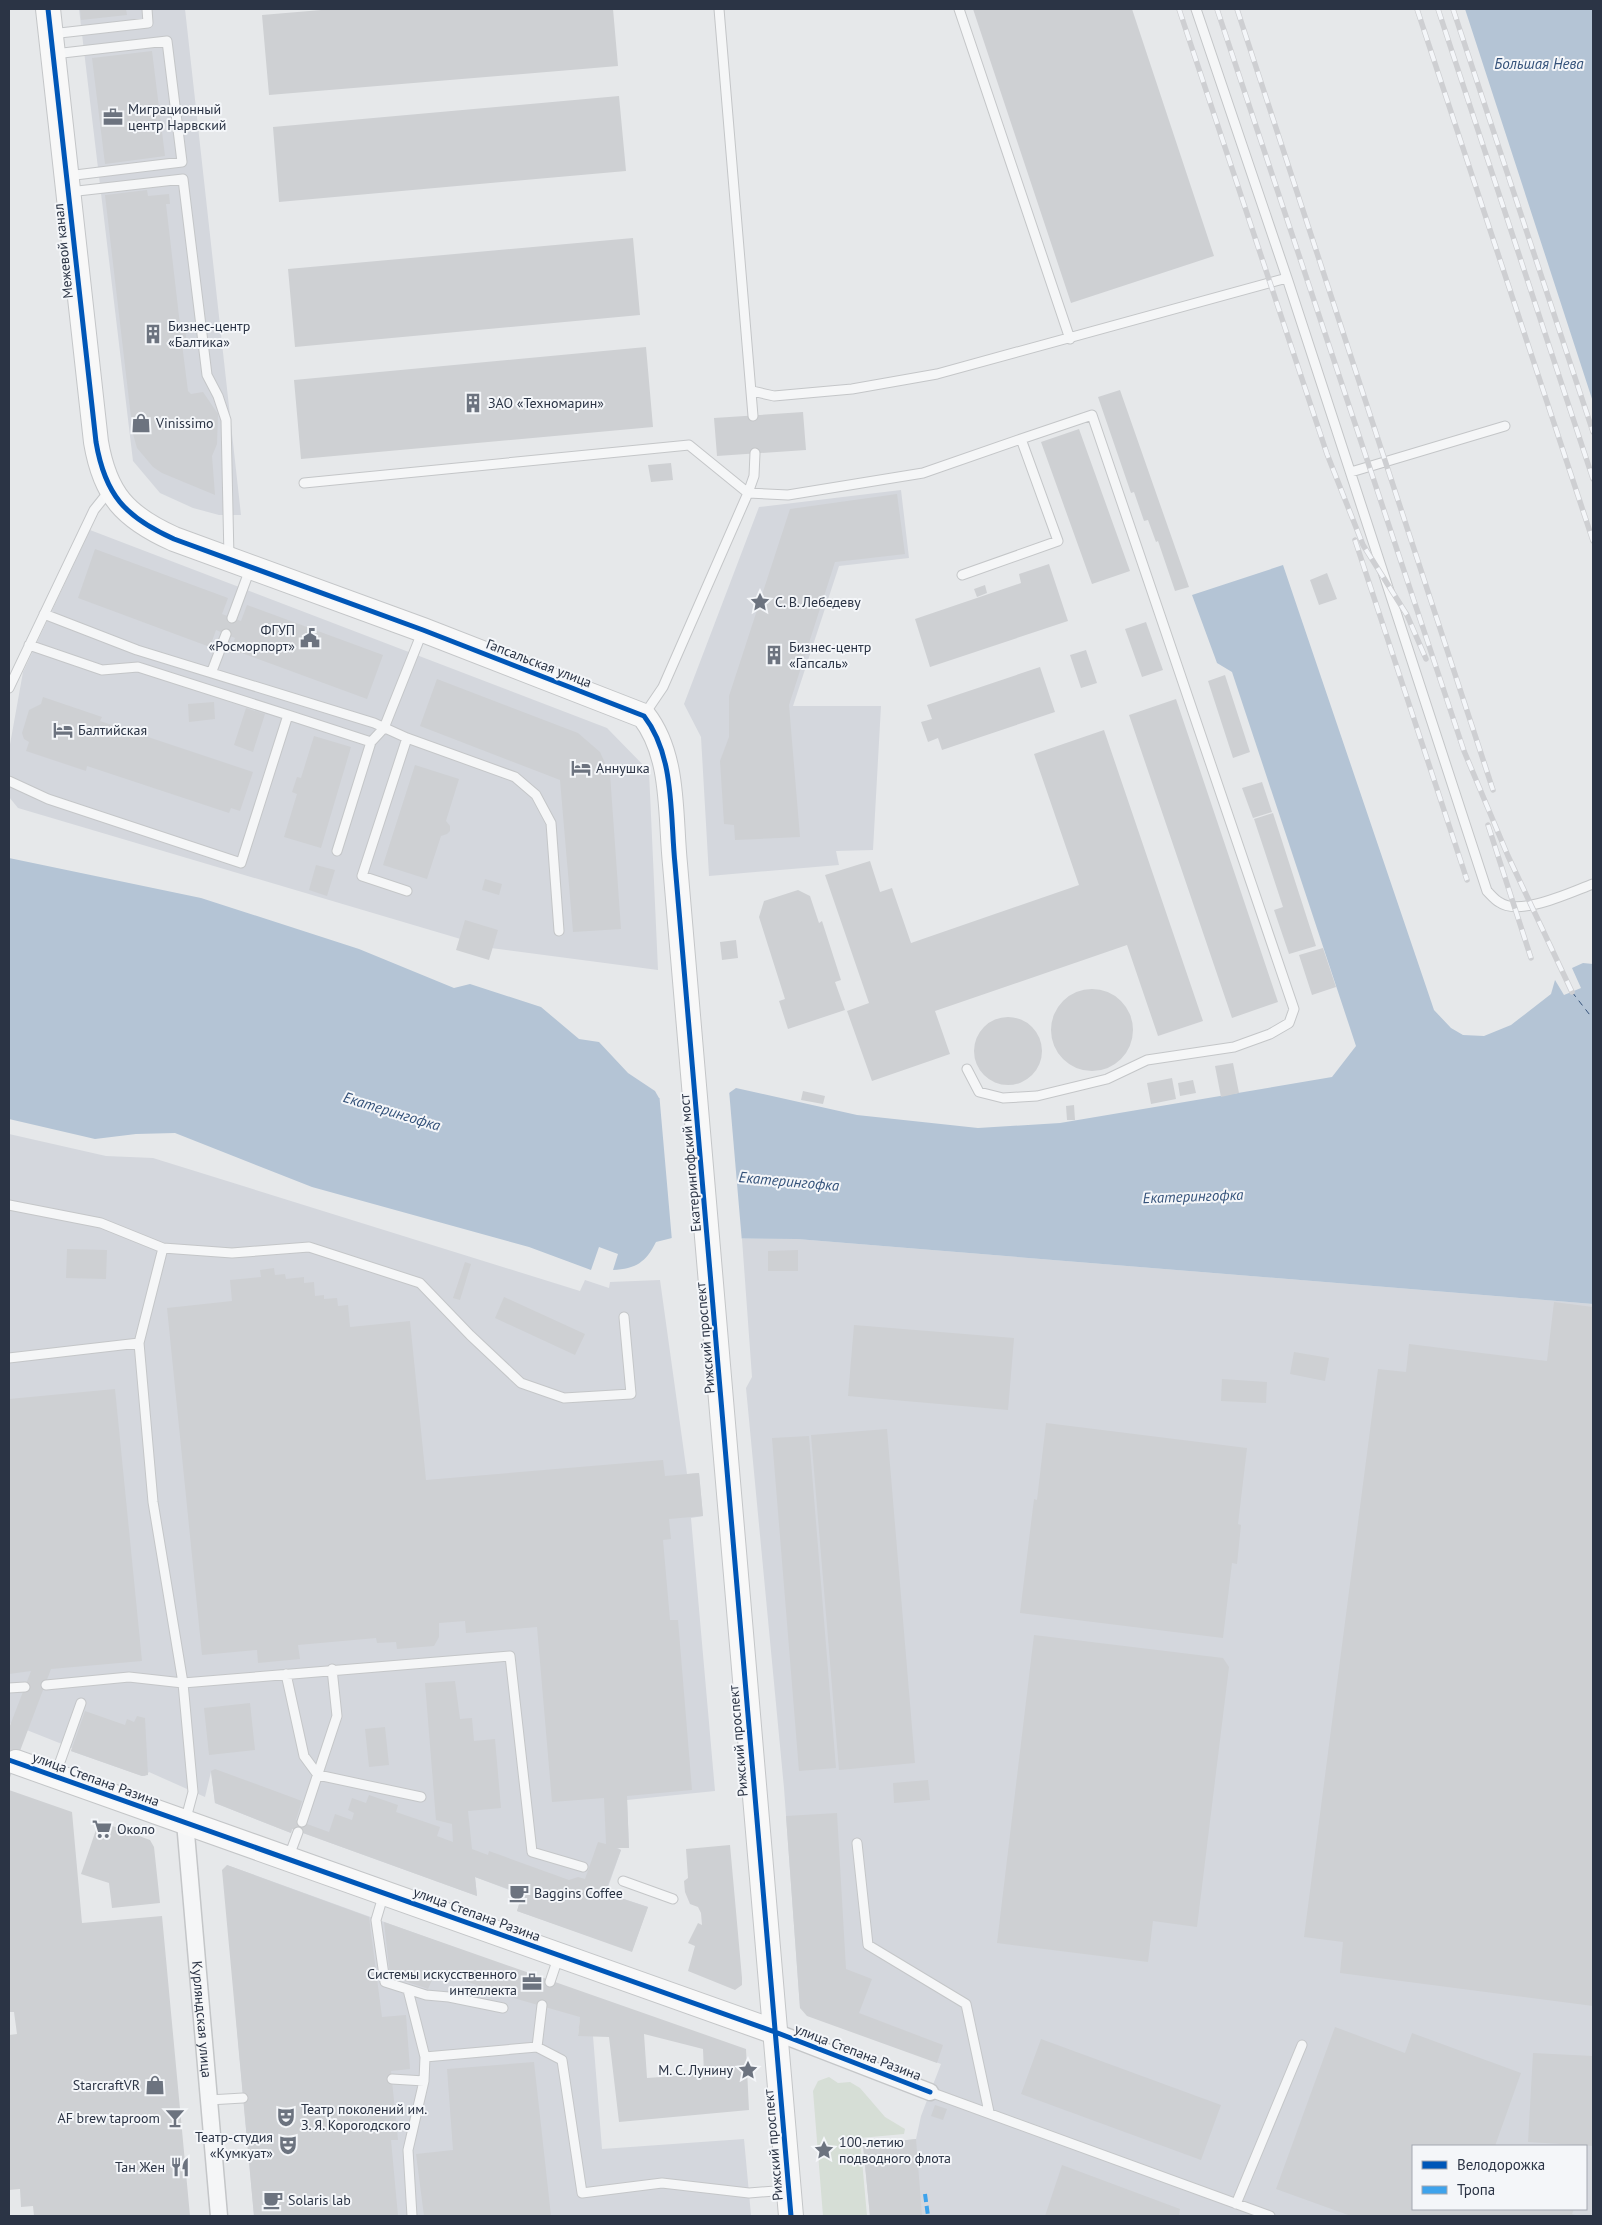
<svg xmlns="http://www.w3.org/2000/svg" width="1602" height="2225" font-family="'PT Sans',sans-serif">
<style>
.built{fill:#d4d7dd;fill-rule:evenodd}
.green{fill:#d6ded6}
.water{fill:#b4c4d5}
.pier{fill:#e6e8ea}
.lines{fill:none;stroke-linecap:round;stroke-linejoin:round}
.ferry{stroke:#34527a;stroke-width:1;stroke-dasharray:6 5;stroke-linecap:butt}
.building{fill:#ced0d3;fill-rule:evenodd}
.lane-casing{stroke:#c4c6c8;stroke-width:11}
.street-casing{stroke:#c4c6c8;stroke-width:19}
.secondary-casing{stroke:#c4c6c8;stroke-width:26}
.lane{stroke:#f5f6f7;stroke-width:9}
.street{stroke:#f5f6f7;stroke-width:16}
.secondary{stroke:#f8f8f8;stroke-width:24}
.rail-casing{stroke:#cecfd2;stroke-width:5.5}
.rail{stroke:#f4f6f9;stroke-width:4;stroke-dasharray:11;stroke-linecap:butt}
.quiet{stroke:#3ea3ec;stroke-width:4;stroke-dasharray:8 4;stroke-linecap:butt}
.cycleway-casing{stroke:#f4f6f9;stroke-width:8}
.cycleway{stroke:#0057b8;stroke-width:5}
.labels{text-anchor:middle;dominant-baseline:central;stroke-width:4;stroke-linejoin:round;paint-order:stroke}
.poi-label{font-size:14px;fill:#2b3445;stroke:#f4f6f9;text-anchor:start}
.street-label{font-size:14px;fill:#2b3445;stroke:#f4f6f9}
.water-label{font-size:15px;font-style:italic;fill:#34527a;stroke:#f4f6f9}
</style>
<rect width="100%" height="100%" fill="#e6e8ea"/>
<path class="built" d="M79 9H185L241 515H219L193 508 160 493 133 461Z
M901 490 909 558 839 566 793 706H881L873 850 836 851 839 865 709 876 701 737 684 704 759 507Z
M90 530 607 728 649 771 658 970 491 948 18 808 9 797V750L23 672Z
M9 1134 106 1156 153 1158 580 1291 585 1280 609 1288 610 1282 660 1280 687 1474 699 1473 703 1516 691 1518 715 1791 627 1800 629 1848H618L621 1850 606 1893 648 1907 632 1951 517 1911 521 1898 515 1895V1892L475 1877 477 1896 292 1829 291 1833 215 1803 211 1772 205 1797 149 1772 145 1776H142L71 1751 72 1748 9 1723Z
M742 1239H797L1593 1304V2216H870L863 2145 916 2139 921 2116 941 2064 800 2008 784 1788 746 1388 752 1377ZM1413 2146H1586V2209H1413Z
M227 1865 583 1994 578 2036H593L602 2149 744 2139 751 2215 254 2216 236 2018Z"/>
<path class="green" d="M829 2077 838 2083 850 2082 860 2088 885 2117 905 2129 904 2134 860 2138 867 2216H823L813 2091 818 2081Z"/>
<path class="water" d="M1465 9H1593V402Z
M1283 565 1434 1010 1451 1028 1463 1035 1484 1036 1511 1025 1551 994 1555 980 1564 995 1581 988 1572 968 1583 963 1593 964V1304L797 1239 672 1238 656 1242C646 1262 636 1269 613 1270L618 1254 599 1247 591 1270 529 1247 312 1187 175 1133 136 1134 95 1139 9 1119V858L201 898 359 949 454 988 470 984 541 1007 579 1039 599 1042 628 1073 655 1091 659 1098 729 1093 736 1088 857 1115 978 1128 1060 1123 1332 1077 1356 1046 1232 672 1217 663 1192 595Z"/>
<path class="pier" d="M729 1090 742 1242 672 1241 659 1092 660 1095Z"/>
<g class="lines">
<path class="ferry" d="M1572 992 1593 1019"/>
</g>
<path class="building" d="M80 9H126L127 15 81 20Z
M333 9H613L618 66 269 95 262 15Z
M973 9H1132L1214 256 1071 303Z
M152 51 165 156 105 164 92 58Z
M619 96 626 171 279 202 273 127Z
M147 190 148 196 169 194 170 204H166L180 325 184 324 187 343 182 344 188 391 191 394 203 392 218 414 217 444 212 456 215 495 162 473 153 467 137 448 133 434 105 195Z
M633 238 640 315 295 347 288 269Z
M646 347 653 427 301 459 294 380Z
M1120 390 1189 587 1175 591 1158 541 1156 542 1148 520 1144 521 1134 492 1131 493 1098 397Z
M803 412 806 450 717 456 714 418Z
M1079 429 1130 571 1092 584 1041 442Z
M671 463 673 480 651 482 648 465Z
M897 494 905 554 835 562 789 705 800 837 735 840 734 825 724 824 720 761 729 737V696L790 509Z
M95 549 228 598 222 614 241 621 247 605 383 655 367 699 231 649 235 638 216 630 210 647 78 598Z
M1049 564 1068 621 930 667 915 619 1021 583 1019 574Z
M1327 573 1337 599 1319 605 1310 580Z
M985 585 987 593 977 597 974 589Z
M1146 622 1163 670 1142 677 1125 629Z
M1086 650 1097 683 1081 688 1070 655Z
M1040 667 1055 712 942 750 938 738 928 742 921 722 932 719 927 705Z
M1225 675 1250 752 1233 758 1208 681Z
M437 679 578 733 600 752 610 774 621 929 573 932 560 780 420 726Z
M43 697 102 717 100 721 253 772 240 811 231 808 229 813 87 766 86 771 26 751 29 742 24 739 22 733 29 710 41 704Z
M1176 699 1278 1002 1232 1018 1129 715Z
M214 702 215 719 189 722 188 704Z
M246 708 265 714 253 752 234 745Z
M1104 730 1203 1021 1158 1036 1127 945 935 1011 950 1054 872 1081 847 1011 869 1003 825 875 870 861 880 892 892 888 911 943 1079 885 1034 754Z
M314 736 351 747 321 848 284 837 297 794 292 792 297 777 301 778Z
M415 765 459 779 446 821 450 826V831L447 834 441 836 427 879 383 865Z
M1262 782 1272 812 1253 818 1242 788Z
M1273 813 1316 946 1289 954 1274 910 1283 907 1254 819Z
M316 865 335 870 327 896 309 890Z
M485 879 502 884 499 895 482 890Z
M798 890 810 896 819 923 822 921 841 980 835 982 845 1010 788 1029 779 1001 785 999 759 917 764 901Z
M465 920 498 930 489 960 456 950Z
M736 940 738 958 722 960 720 942Z
M1323 948 1336 987 1312 995 1299 955Z
M1051 1030a41 41 0 1 1 82 0a41 41 0 1 1-82 0Z
M974 1051a34 34 0 1 1 68 0a34 34 0 1 1-68 0Z
M1233 1063 1239 1093 1221 1097 1215 1066Z
M1172 1078 1176 1099 1151 1104 1147 1083Z
M1193 1080 1196 1093 1180 1096 1178 1083Z
M803 1091 825 1096 823 1104 801 1100Z
M1074 1105 1075 1120H1067L1066 1106Z
M67 1249 107 1250 106 1279 66 1278Z
M798 1250V1271H768V1251Z
M465 1262 471 1264 460 1300 453 1298Z
M274 1268 275 1275 285 1274 286 1279 304 1277V1283L314 1282 315 1296 324 1295V1299L337 1298 338 1306 348 1305 350 1327 410 1321 426 1480 663 1460 665 1476 699 1473 703 1516 669 1519 671 1539 663 1540 670 1620H678L692 1790 627 1796 629 1848H616L621 1850 605 1893 648 1907 632 1952 517 1911 521 1898 515 1895 516 1892 475 1877 477 1896 292 1829 291 1833 215 1803 211 1771 215 1769 302 1801 296 1820 329 1832 335 1814 352 1820 354 1813 348 1810 352 1798 366 1803 369 1795 398 1805 396 1812 440 1827 437 1836 453 1842 452 1824 436 1820 425 1683 455 1681 460 1719 472 1718 474 1741 495 1739 501 1808 468 1811 472 1849 488 1855 489 1851 569 1880 578 1877 585 1879 598 1842 606 1844 604 1798 552 1802 537 1627 466 1633 465 1621 439 1623V1637L434 1646 397 1649 396 1642 377 1643 376 1638 298 1645 300 1659 258 1663 257 1650 202 1655 167 1308 232 1301 230 1280 261 1277 260 1270Z
M504 1297 585 1334 575 1355 495 1318Z
M1554 1302 1593 1307V2006L1340 1973 1343 1942 1304 1937 1378 1369 1406 1372 1409 1344 1547 1361Z
M854 1325 1014 1338 1008 1410 848 1396Z
M1294 1352 1329 1358 1325 1381 1290 1374Z
M1222 1379 1267 1382 1266 1403 1221 1401Z
M115 1389 142 1661 51 1669 9 1780V1728L31 1671 9 1674V1399Z
M1046 1423 1247 1448 1238 1524 1241 1525 1237 1564 1232 1563 1223 1638 1020 1613 1034 1499 1037 1500Z
M887 1429 915 1763 839 1770 811 1435Z
M809 1436 836 1768 799 1771 772 1438Z
M1034 1635 1223 1658 1229 1667 1197 1927 1153 1921 1148 1962 997 1943Z
M250 1703 255 1750 209 1755 204 1708Z
M85 1711 125 1725 127 1719 134 1722 137 1716 145 1718 148 1775 142 1776 71 1751Z
M385 1727 389 1765 369 1767 365 1729Z
M928 1780 930 1800 894 1803 893 1783Z
M9 1790 72 1812 82 1923 162 1916 190 2216H34L33 2206 21 2207 20 2189 9 2190V2035L17 2034 14 2012H9Z
M837 1813 846 1969 872 1979 859 2013 943 2045 937 2063 807 2016 800 2008 786 1816Z
M99 1821 150 1840 154 1847 160 1903 112 1908 109 1883 81 1874Z
M730 1845 742 1978V1985L735 1990 688 1971 695 1946 688 1943 698 1923 702 1925 701 1913 698 1907 690 1904 685 1892 684 1881 688 1878 686 1849Z
M227 1865 369 1917 382 2017 406 2015 410 2069 391 2071 398 2140H391L398 2216H254L222 1870Z
M384 1922 746 2049 749 2110 619 2122 609 2037 578 2036 580 2017 517 1999 436 1971 428 1989 390 1976ZM644 2034 703 2049 704 2074 647 2078Z
M1335 2027 1405 2053 1412 2033 1521 2073 1495 2146H1413V2209H1574L1572 2214 1578 2216H1351L1276 2189Z
M1041 2039 1221 2105 1201 2160 1021 2094Z
M1533 2053 1593 2056V2146L1528 2142Z
M534 2062 551 2216H424L416 2154 453 2150 447 2069Z
M935 2105 947 2109 943 2120 931 2116Z
M916 2139 922 2216H870L863 2145Z
M1062 2165 1180 2209 1179 2216H1045Z"/>
<g class="lines">
<defs>
<path id="lane" d="M719 9 753 416
M959 9 1070 339
M1196 9 1287 278
M51 34 148 23 147 9
M54 54 167 41 182 162 67 176
M69 192 183 179 207 375 218 396 226 420 229 558
M752 391 774 396 852 389 937 374 1287 278 1487 891C1491 895 1495 900 1499 902 1520 917 1571 892 1593 884
M1351 472 1505 426
M304 483 689 445 748 493 788 495 923 473 1021 439 1058 541 962 575
M44 614 137 650 374 723 407 738 515 777 536 795 551 823 559 931
M232 618 250 569
M29 645 102 670 138 667 288 715
M212 671 226 634
M9 688 94 510 110 490
M644 715 663 687 748 493 754 476 755 453
M9 781 48 799 241 863 288 715 371 742
M337 851 371 742 384 728 423 630
M407 891 362 876 407 738
M967 1069 979 1092 1003 1098 1037 1096 1107 1079 1147 1060 1234 1047 1270 1034 1289 1023 1294 1009 1092 415 1021 439
M9 1205 101 1223 163 1248
M9 1358 139 1343
M286 1674 304 1756 318 1775 421 1797
M46 1685 129 1677 183 1683 510 1656 532 1852 583 1867
M9 1688 25 1687
M55 1776 81 1703
M185 1822 193 1792 183 1683 153 1502 139 1343 163 1248 232 1253 309 1247 420 1283 470 1335 521 1383 564 1398 631 1394 624 1317
M302 1822 337 1716 332 1669
M857 1843 868 1945 966 2004 989 2112
M288 1859 298 1832
M623 1881 673 1899
M384 1893 376 1920 385 1982 426 1995 449 1997 503 2008
M550 1982 559 1955
M408 1990 425 2057 424 2081 408 2150 412 2216
M537 2047 562 2060 582 2193 662 2183 749 2193 788 2190
M425 2057 537 2047 542 2005
M392 2079 424 2081
M930 2092 1270 2216
M209 2100 243 2098
M1236 2204 1302 2045"/>
<g id="street">
<path id="s1" d="M185 1822 219 2216"/>
<path d="M775 2032 930 2092"/>
</g>
<path id="secondary" d="M48 9 96 442C105 495 125 517 174 539L423 630 644 716C675 756 670 815 675 864L791 2216
M16 1762 775 2032"/>
</defs>
<use href="#lane" class="lane-casing"/>
<use href="#street" class="street-casing"/>
<use href="#secondary" class="secondary-casing"/>
<use href="#lane" class="lane"/>
<use href="#street" class="street"/>
<use href="#secondary" class="secondary"/>
<defs>
<path id="rail" d="M1179 9 1327 454 1363 545 1407 615 1426 659
M1217 9 1464 751 1508 856 1572 992
M1237 9 1493 790
M1417 9 1593 541
M1438 9 1593 479
M1453 9 1593 432
M1355 540 1467 880
M1488 825 1531 958"/>
</defs>
<use href="#rail" class="rail-casing"/>
<use href="#rail" class="rail"/>
<path class="quiet" d="M925 2194 928 2216"/>
<defs>
<path id="cycleway" d="M48 9 96 442C105 495 125 517 174 539L423 630 644 716C675 756 670 815 675 864L791 2216
M9 1760 775 2032 930 2092"/>
</defs>
<use href="#cycleway" class="cycleway-casing"/>
<use href="#cycleway" class="cycleway"/>
</g>
<defs>
<symbol id="office-bare" viewBox="-9 -9 18 18"><path d="M-6-3h4V-5.5h4V-3h4V5H-6ZM-1-4.5V-3h2v-1.5ZM-6 0V1H6V0Z" fill="#6c737f" stroke="#f4f6f9" stroke-width="2.5" paint-order="stroke"/></symbol>
<symbol id="building-bare" viewBox="-9 -9 18 18"><path d="M-4-6H4V6H1V3H-1V6H-4ZM-2.5-4.3h1.7v1.8h-1.7ZM.8-4.3h1.7v1.8H.8ZM-2.5-1h1.7V.8h-1.7ZM.8-1h1.7V.8H.8Z" fill="#6c737f" stroke="#f4f6f9" stroke-width="2.5" paint-order="stroke"/></symbol>
<symbol id="shop-bare" viewBox="-9 -9 18 18"><path d="M-5-2.5h2.3a2.7 3.5 0 0 1 5.4 0H5L5.5 6h-11ZM-1.5-2.5h3a1.5 2.3 0 0 0-3 0Z" fill="#6c737f" stroke="#f4f6f9" stroke-width="2.5" paint-order="stroke"/></symbol>
<symbol id="sight-bare" viewBox="-9 -9 18 18"><path d="M0-6L1.8-2.2L6-1.7L2.9 1.2L3.7 5.4L0 3.3L-3.7 5.4L-2.9 1.2L-6-1.7L-1.8-2.2Z" fill="#6c737f" stroke="#f4f6f9" stroke-width="2.5" paint-order="stroke"/></symbol>
<symbol id="civic-bare" viewBox="-9 -9 18 18"><path d="M-.6-6.5H3V-4.5H.6V-3L4-1V1h2V6H-6V1h2V-1L-.6-3ZM-1.2 2.5V6h2.4V2.5Z" fill="#6c737f" stroke="#f4f6f9" stroke-width="2.5" paint-order="stroke"/></symbol>
<symbol id="hotel-bare" viewBox="-9 -9 18 18"><path d="M-6-4.5h1.5V1H6V5H4.5V3h-9V5H-6ZM-4 0a1.8 1.8 0 1 1 3.6 0ZM.5 0V-2.5h3Q6-2.5 6 0Z" fill="#6c737f" stroke="#f4f6f9" stroke-width="2.5" paint-order="stroke"/></symbol>
<symbol id="supermarket-bare" viewBox="-9 -9 18 18"><path d="M-6-5.5h2.5l.6 2H6L4.5 2H-2.5L-4.4-4H-6ZM-1.5 3.2a1.3 1.3 0 1 0 .1 0ZM3 3.2a1.3 1.3 0 1 0 .1 0Z" fill="#6c737f" stroke="#f4f6f9" stroke-width="2.5" paint-order="stroke"/></symbol>
<symbol id="cafe-bare" viewBox="-9 -9 18 18"><path d="M-5.5-4.5H6V0H3Q3 3.5 0 3.5H-2.5Q-5.5 3.5-5.5 0ZM3-3.2v2h1.7v-2ZM-6 4.5H4V6H-6Z" fill="#6c737f" stroke="#f4f6f9" stroke-width="2.5" paint-order="stroke"/></symbol>
<symbol id="theatre-bare" viewBox="-9 -9 18 18"><path d="M-5-5.5Q0-4 5-5.5V0Q5 5 0 6Q-5 5-5 0ZM-3.3-2.5H-1v1.5H-3.3ZM1-2.5H3.3v1.5H1ZM-2.8 1Q0 5.5 2.8 1Z" fill="#6c737f" stroke="#f4f6f9" stroke-width="2.5" paint-order="stroke"/></symbol>
<symbol id="bar-bare" viewBox="-9 -9 18 18"><path d="M-6-5H6L.8 .8V4.5H3.5V6h-7V4.5H-.8V.8Z" fill="#6c737f" stroke="#f4f6f9" stroke-width="2.5" paint-order="stroke"/></symbol>
<symbol id="restaurant-bare" viewBox="-9 -9 18 18"><path d="M-5-6h1v4h1v-4h1v4h1v-4h1v5L-1.5 .5V6h-2V.5L-5-1ZM5-6V6H3V1.5H1.5Q1.5-4 5-6Z" fill="#6c737f" stroke="#f4f6f9" stroke-width="2.5" paint-order="stroke"/></symbol>
</defs>
<g fill-rule="evenodd">
<use href="#office-bare" x="99" y="103" width="28" height="28"/>
<use href="#building-bare" x="139" y="320" width="28" height="28"/>
<use href="#building-bare" x="459" y="389" width="28" height="28"/>
<use href="#shop-bare" x="127" y="409" width="28" height="28"/>
<use href="#sight-bare" x="746" y="588" width="28" height="28"/>
<use href="#civic-bare" x="296" y="624" width="28" height="28"/>
<use href="#building-bare" x="760" y="641" width="28" height="28"/>
<use href="#hotel-bare" x="49" y="716" width="28" height="28"/>
<use href="#hotel-bare" x="567" y="754" width="28" height="28"/>
<use href="#supermarket-bare" x="88" y="1815" width="28" height="28"/>
<use href="#cafe-bare" x="505" y="1879" width="28" height="28"/>
<use href="#office-bare" x="518" y="1968" width="28" height="28"/>
<use href="#sight-bare" x="734" y="2056" width="28" height="28"/>
<use href="#shop-bare" x="141" y="2071" width="28" height="28"/>
<use href="#theatre-bare" x="272" y="2103" width="28" height="28"/>
<use href="#bar-bare" x="161" y="2104" width="28" height="28"/>
<use href="#theatre-bare" x="274" y="2131" width="28" height="28"/>
<use href="#sight-bare" x="810" y="2136" width="28" height="28"/>
<use href="#restaurant-bare" x="166" y="2153" width="28" height="28"/>
<use href="#cafe-bare" x="259" y="2186" width="28" height="28"/>
</g>
<g class="labels">
<g class="poi-label">
<text x="128" y="109">Миграционный<tspan x="128" dy="16">центр Нарвский</tspan></text>
<text x="168" y="326">Бизнес-центр<tspan x="168" dy="16">«Балтика»</tspan></text>
<text x="488" y="403">ЗАО «Техномарин»</text>
<text x="156" y="423">Vinissimo</text>
<text x="775" y="602">С. В. Лебедеву</text>
<text x="295" y="630" text-anchor="end">ФГУП<tspan x="295" dy="16">«Росморпорт»</tspan></text>
<text x="789" y="647">Бизнес-центр<tspan x="789" dy="16">«Гапсаль»</tspan></text>
<text x="78" y="730">Балтийская</text>
<text x="596" y="768">Аннушка</text>
<text x="117" y="1829">Около</text>
<text x="534" y="1893">Baggins Coffee</text>
<text x="517" y="1974" text-anchor="end">Системы искусственного<tspan x="517" dy="16">интеллекта</tspan></text>
<text x="733" y="2070" text-anchor="end">М. С. Лунину</text>
<text x="140" y="2085" text-anchor="end">StarcraftVR</text>
<text x="301" y="2109">Театр поколений им.<tspan x="301" dy="16">З. Я. Корогодского</tspan></text>
<text x="160" y="2118" text-anchor="end">AF brew taproom</text>
<text x="273" y="2137" text-anchor="end">Театр-студия<tspan x="273" dy="16">«Кумкуат»</tspan></text>
<text x="839" y="2142">100-летию<tspan x="839" dy="16">подводного флота</tspan></text>
<text x="165" y="2167" text-anchor="end">Тан Жен</text>
<text x="288" y="2200">Solaris lab</text>
</g>
<g class="street-label">
<text transform="translate(63 251) rotate(-96)">Межевой канал</text>
<text transform="translate(539 663) rotate(21)">Гапсальская улица</text>
<text transform="translate(690 1163) rotate(-95)">Екатерингофский мост</text>
<text transform="translate(705 1338) rotate(-95)">Рижский проспект</text>
<text transform="translate(738 1741) rotate(-95)">Рижский проспект</text>
<text transform="translate(96 1779) rotate(20)">улица Степана Разина</text>
<text transform="translate(477 1914) rotate(20)">улица Степана Разина</text>
<text stroke="none"><textPath href="#s1" startOffset="198">Курляндская улица</textPath></text>
<text transform="translate(858 2052) rotate(21)">улица Степана Разина</text>
<text transform="translate(773 2145) rotate(-95)">Рижский проспект</text>
</g>
<g class="water-label">
<text x="1539" y="63">Большая Нева</text>
<text transform="translate(392 1111) rotate(17)">Екатерингофка</text>
<text transform="translate(789 1181) rotate(5)">Екатерингофка</text>
<text transform="translate(1193 1196) rotate(-2)">Екатерингофка</text>
</g>
</g>
<rect width="1602" height="2225" fill="none" stroke="#2b3445" stroke-width="20"/>
<rect x="1412" y="2145" width="175" height="65" fill="#f4f6f9" stroke="#a4a8b1"/>
<rect x="1422" y="2161" width="25" height="8" fill="#0057b8" stroke="#a4a8b1"/>
<text x="1457" y="2170" font-size="15" fill="#2b3445">Велодорожка</text>
<rect x="1422" y="2186" width="25" height="8" fill="#3ea3ec" stroke="#a4a8b1"/>
<text x="1457" y="2195" font-size="15" fill="#2b3445">Тропа</text>
</svg>
